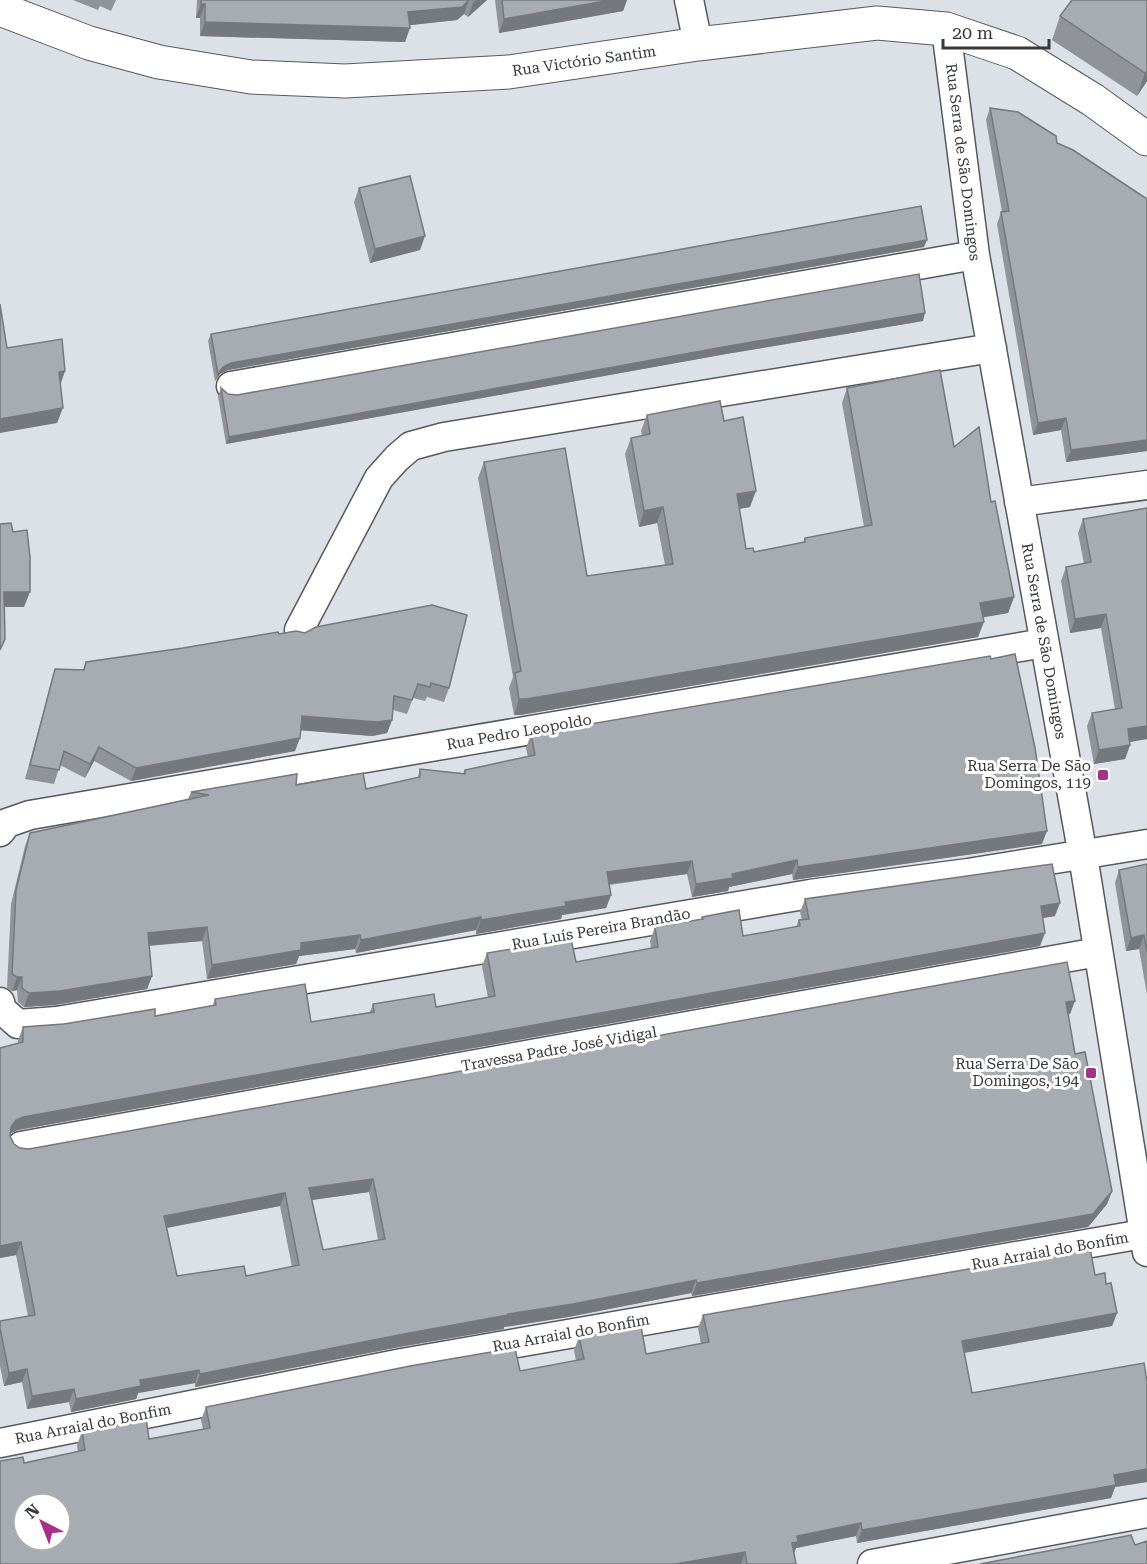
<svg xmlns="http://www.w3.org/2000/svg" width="1147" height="1564" font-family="'Roboto Serif',serif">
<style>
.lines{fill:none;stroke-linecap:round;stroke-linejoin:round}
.street-casing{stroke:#555a5f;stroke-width:31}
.secondary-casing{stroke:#555a5f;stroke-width:35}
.street{stroke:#fff;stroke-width:28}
.secondary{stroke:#fff;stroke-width:33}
.wall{fill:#909499;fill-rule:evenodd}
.shaded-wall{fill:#75787d}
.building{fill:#a7acb2;stroke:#75787d;stroke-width:1.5;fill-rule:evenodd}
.poi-dot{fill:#a73088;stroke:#fff;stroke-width:2}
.labels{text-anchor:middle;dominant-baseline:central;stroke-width:6;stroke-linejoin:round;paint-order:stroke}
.street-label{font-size:15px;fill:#36383a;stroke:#fff}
.poi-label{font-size:15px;fill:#36383a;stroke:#fff;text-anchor:end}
</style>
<rect width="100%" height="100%" fill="#dbe1e7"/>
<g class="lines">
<defs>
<path id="street" d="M689 0 698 44
M946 29 975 255 1083 856 1147 1252
M231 386 975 255
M1019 502 1147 485
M299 630 379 478 397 458 411 446 444 437 992 348
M0 832 7 823 30 815 1044 643
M0 1002 2 1010 18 1024 57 1021 810 894 968 873 1147 844
M21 1146 1098 952
M0 1443 402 1363 1143 1234
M872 1564 1147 1513"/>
<path id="secondary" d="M0 9 89 43 159 62 251 77 345 81 509 72 698 44 877 23 946 29 1017 53 1093 100 1147 139"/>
</defs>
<use href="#street" class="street-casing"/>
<use href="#secondary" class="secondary-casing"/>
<use href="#street" class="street"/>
<use href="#secondary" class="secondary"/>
</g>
<path class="wall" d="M73 0H116L111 11 100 6 98 10Z
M197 0H487L468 17 464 14 457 20 409 25 405 42 200 36V18H196Z
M495 0H627L623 11 499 33Z
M1147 0V81L1137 96 1052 40 1060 16Z
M990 108 1057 143 1147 451 1066 462 1061 430 1033 435 997 224 1001 212H1002L986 120Z
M359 188 420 250 370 263 354 202Z
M924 247 228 370 220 374 215 381 208 341 211 334Z
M923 321 726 354 226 444 218 396 221 388 228 394 237 395Z
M847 388 954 447 991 502 1014 597 1008 613 983 617 978 637 520 715H514L509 688 513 677 478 478 484 462 587 576 665 565 657 523 639 527 625 454 631 438 642 436 641 431 647 415 724 421 750 507 739 509 746 549 754 552 803 542 805 538 864 527 842 403Z
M1147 508V739L1130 742V745L1125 759 1094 764 1087 726 1092 713 1115 709 1101 628 1070 633 1061 581 1066 567 1084 564 1078 533 1083 519Z
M279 634 449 688 444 702 427 697 425 701 413 698 407 714 393 710 392 720 387 733 372 736 301 730 295 751 131 781 94 761 85 778 60 765 54 784 25 779 51 683 55 669 83 670 86 662Z
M531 734 1042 844 793 880 792 874 729 887 728 891 692 897 687 874 609 885 611 895 606 908 562 915 561 919 476 934V930L356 953 355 949 299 956 296 964 207 979 202 941 149 946 152 976 147 989 55 1005 24 1007 18 1002 17 990 12 991 7 988 11 904 25 846 30 833 188 799 191 792 296 785 366 789 418 777 420 769 463 773 465 770 528 757 526 748Z
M1147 864V995L1139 949 1126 951 1115 883 1119 870Z
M805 899 1055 916 1043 918 1040 946 18 1130 11 1133 10 1136 14 1144 20 1148 29 1149 1070 1014H1068L1075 1054 1112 1191 1107 1204 1088 1227 692 1296 691 1293 568 1317 504 1327V1329L399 1347 195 1387V1383L138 1393 136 1399 71 1412 69 1402 27 1409 22 1382 4 1386 0 1366V1321L28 1316 16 1255 0 1258V1048L18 1043V1040L23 1027 155 1016 213 1005 215 999 311 1022 370 1012 373 1004 436 1007 488 998 482 966 487 953 576 962 651 948 650 941 655 927 701 920 702 917 743 936 796 927 799 920H802L800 912ZM369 1192 378 1240 323 1250 312 1200ZM280 1206 292 1267 246 1276H177L167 1228Z
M1095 1275 1106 1284 1117 1313 1112 1326 964 1353 972 1393 1147 1382V1482L1115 1487 1111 1498 857 1543 856 1536 796 1548 794 1553 796 1564H0L24 1463 78 1452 77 1445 82 1431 149 1439 203 1429 201 1420 206 1407 520 1371 576 1361 574 1350 579 1337 646 1354 701 1344 698 1328 703 1315Z"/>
<path class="shaded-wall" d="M469 0 464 14 457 20 403 26 408 12Z
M476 0H487L468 17 473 3Z
M611 0H627L623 11 499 33 504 19Z
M201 4H205L200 18H196Z
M205 22 410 28 405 42 200 36Z
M1147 71V81L1137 96 1145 73Z
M425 236 420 250 370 263 375 249Z
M927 240 924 247 228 370 220 374 215 381 218 374 223 367 231 363Z
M925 313 923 321 726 354 226 444 229 437 729 346Z
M65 371 60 386 59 372Z
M63 408 57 423 0 433V419Z
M1066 418 1061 430 1033 435 1038 423Z
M1147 440V451L1066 462 1071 450Z
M756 491 750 507 731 510 737 494Z
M663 507 657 523 639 527 644 511Z
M4 592H30L24 607H0Z
M1014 597 1008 613 974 619 980 603Z
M1106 614 1101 628 1070 633 1075 619Z
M984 622 978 637 520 715H514L519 699Z
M302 716 392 720 387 733 372 736 297 730Z
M1147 726V739L1123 743 1128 729Z
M300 738 295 751 131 781 136 768Z
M1130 745 1125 759 1094 764 1099 750Z
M99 747 94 761 85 778 90 764Z
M1047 831 1042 844 793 880 798 867Z
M797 860 792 874 729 887 728 891 692 897 696 884 732 874Z
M692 861 687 874 602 885 607 872Z
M611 895 606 908 562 915 561 919 476 934 481 920 565 902Z
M1060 903 1055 916 1036 919 1041 906Z
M481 917 476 930 356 953 361 940Z
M207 927 202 941 143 946 148 933Z
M1045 933 1040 946 18 1130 11 1133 6 1140 11 1127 16 1120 23 1117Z
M360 935 355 949 299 956 296 964 207 979 212 965 301 943Z
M1144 935 1139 949 1126 951 1131 938Z
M152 976 147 989 55 1005 24 1007 29 993Z
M17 977H22L17 990 12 991Z
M1075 1001 1070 1014 1062 1015 1066 1002Z
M373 1179 369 1192 304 1201 309 1188Z
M1112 1191 1107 1204 1088 1227 692 1296 697 1283Z
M285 1193 280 1206 160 1229 164 1216Z
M21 1242 16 1255 0 1258V1246Z
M696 1280 691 1293 568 1317 504 1327V1329L399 1347 195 1387 200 1374 508 1314Z
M1117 1313 1112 1326 957 1354 962 1341Z
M27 1369 22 1382 4 1386 9 1373Z
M199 1370 195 1383 138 1393 136 1399 71 1412 76 1399 140 1380Z
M74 1389 69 1402 27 1409 32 1396Z
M1147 1469V1482L1115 1487 1111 1498 857 1543 862 1530 1114 1475Z
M861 1523 856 1536 796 1548 793 1555 792 1543 797 1536Z
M745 1552 741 1564H675Z"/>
<path class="building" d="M201 0H469L462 7 408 12 410 28 205 22V4H201Z
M502 0H611L504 19Z
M1072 0H1147V71L1145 73 1060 16Z
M990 108 1018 112 1056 136 1057 143 1073 150 1147 199V440L1071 450 1066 418 1038 423 1001 212 1009 211Z
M410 176 425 236 375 249 359 188Z
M921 206 927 240 231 363 223 367 218 374 211 334Z
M919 274 925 313 729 346 229 437 221 388 228 394 237 395Z
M0 304 7 348 62 339 65 371 59 372 63 408 0 419Z
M940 370 954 447 979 427 991 502 995 501 1014 597 980 603 984 622 526 699H519L515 673 521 671 484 462 565 448 587 576 673 564 663 507 644 511 631 438 650 434 647 415 720 401 724 421 743 417 756 491 737 494 746 549 753 548 754 552 805 542V538L872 525 847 388Z
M1147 508V726L1128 729 1130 745 1099 750 1092 713 1122 708 1106 614 1075 619 1066 567 1091 562 1083 519Z
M11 523 13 532 27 530 30 557V592H4L5 639 0 650V524Z
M432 605 467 615 449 688 431 683 430 687 418 684 412 700 394 696 392 720 377 722 302 716 300 738 136 768 99 747 90 764 64 751 59 770 30 765 55 669 84 670 86 662 183 648 278 632 279 634 296 631 305 633 316 627Z
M1015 654 1035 748 1047 831 798 867 797 860 732 874 733 878 696 884 692 861 607 872 611 895 565 902 566 906 481 920V917L361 940 360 935 301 943V950L212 965 207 927 148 933 152 976 60 991 29 993 22 988V977H17L12 974 16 890 30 833 209 795 191 792 297 774 296 785 363 773 366 789 420 777V769L465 774V770L535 755 531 734 990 656 991 659Z
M1052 864 1060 903 1041 906 1045 933 23 1117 16 1120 11 1127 10 1136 14 1144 20 1148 29 1149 1067 962 1075 1001 1066 1002 1075 1054 1085 1052 1112 1191 1093 1214 697 1283 696 1280 573 1304 508 1314V1315L404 1334 200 1374 199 1370 140 1380 141 1386 76 1399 74 1389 32 1396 27 1369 9 1373 0 1328V1321L35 1315 21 1242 0 1246V1048L23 1042V1027L64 1024 155 1009V1016L216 1005 215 999 305 984 311 1022 374 1012 373 1004 434 994 436 1007 495 996 487 953 571 939 576 962 658 947 655 927 703 919 702 917 739 910 743 936 800 926 799 920 809 919 805 899ZM373 1179 385 1239 323 1250 309 1188ZM285 1193 299 1265 246 1276 244 1266 177 1276 164 1216Z
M1147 864V952L1144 935 1131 938 1119 870Z
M1090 1248 1095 1275 1105 1273 1106 1284 1111 1283 1117 1313 962 1341 972 1393 1144 1363 1147 1382V1469L1114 1475 1116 1485 862 1530 861 1523 797 1536 798 1542 792 1543 796 1564H747L745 1552 675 1564H0V1461L23 1457 24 1463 85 1450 82 1431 146 1418 149 1439 210 1428 206 1407 410 1366 515 1348 520 1371 584 1359 579 1337 641 1326 646 1354 709 1342 703 1315ZM24 1504H60V1540H24Z
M1131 1535 1135 1545 1147 1541V1564H980Z"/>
<g class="poi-dot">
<rect x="1097" y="769" width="12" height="12" rx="3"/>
<rect x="1085" y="1067" width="12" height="12" rx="3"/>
</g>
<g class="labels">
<g class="street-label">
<text transform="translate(584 61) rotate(-8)">Rua Victório Santim</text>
<text transform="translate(963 162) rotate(83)">Rua Serra de São Domingos</text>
<text transform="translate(1044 641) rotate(80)">Rua Serra de São Domingos</text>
<text transform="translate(519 732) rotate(-10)">Rua Pedro Leopoldo</text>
<text transform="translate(601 929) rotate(-10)">Rua Luís Pereira Brandão</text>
<text transform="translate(559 1049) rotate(-10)">Travessa Padre José Vidigal</text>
<text transform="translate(1050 1251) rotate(-10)">Rua Arraial do Bonfim</text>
<text transform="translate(571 1333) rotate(-10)">Rua Arraial do Bonfim</text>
<text transform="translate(93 1424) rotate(-11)">Rua Arraial do Bonfim</text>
</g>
<g class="poi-label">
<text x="1091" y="766">Rua Serra De São<tspan x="1091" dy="17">Domingos, 119</tspan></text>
<text x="1079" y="1064">Rua Serra De São<tspan x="1079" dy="17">Domingos, 194</tspan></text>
</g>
</g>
<g transform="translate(42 1522) rotate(318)"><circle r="28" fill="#ffffff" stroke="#afafb0" stroke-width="1.5"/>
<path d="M0-4.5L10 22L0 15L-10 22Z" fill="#a73088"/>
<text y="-9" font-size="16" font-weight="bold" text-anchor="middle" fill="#36383a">N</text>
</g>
<path d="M943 39v9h106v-9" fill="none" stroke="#36383a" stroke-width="3"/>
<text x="952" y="39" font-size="18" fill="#36383a" stroke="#ffffff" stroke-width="4.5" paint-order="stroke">20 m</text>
</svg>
